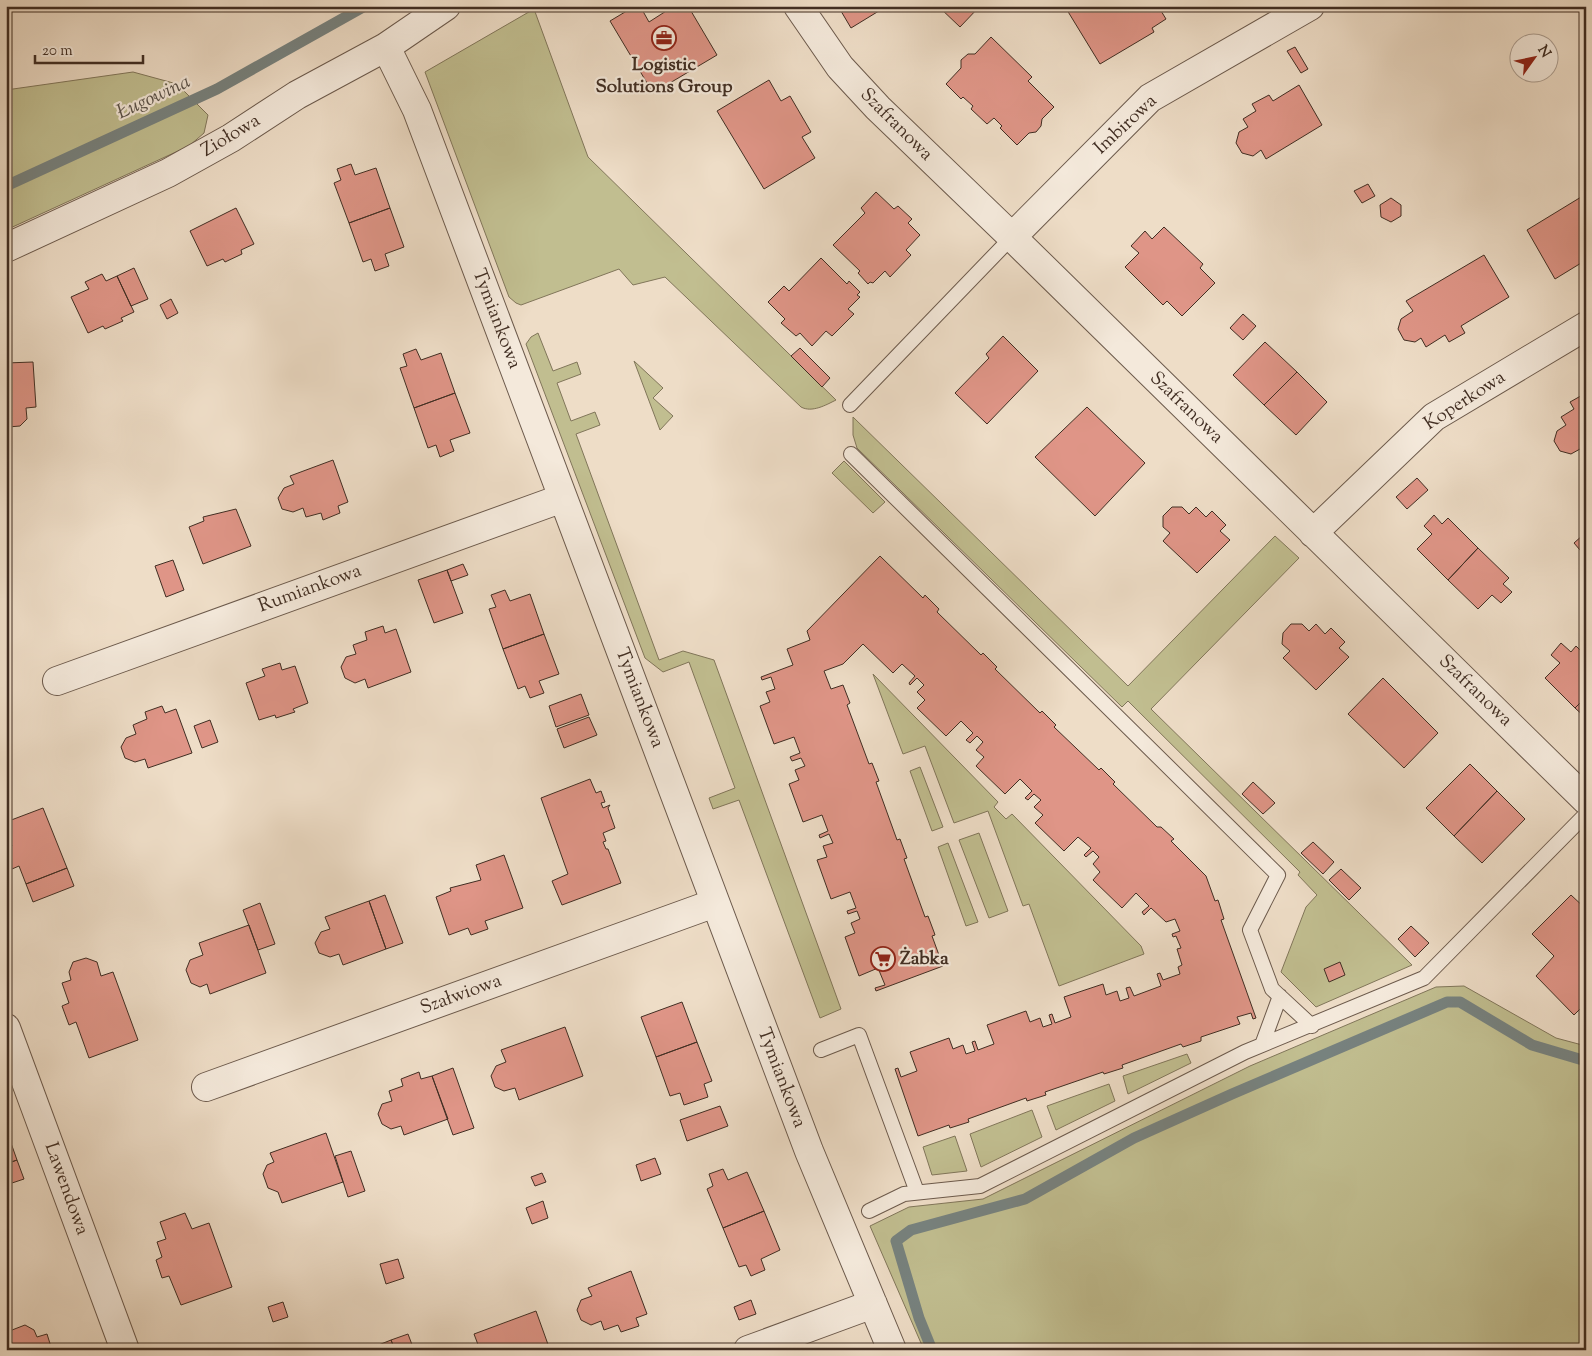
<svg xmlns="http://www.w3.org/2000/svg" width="1592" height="1356" font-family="'Sorts Mill Goudy',serif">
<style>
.green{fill:#c1be90;stroke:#81765a}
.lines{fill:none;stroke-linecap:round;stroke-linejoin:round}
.stream{stroke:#77827f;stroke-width:11}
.building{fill:#df9587;stroke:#412e23}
.lane-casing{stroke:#6c5a4c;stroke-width:16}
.street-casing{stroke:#6c5a4c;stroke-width:30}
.lane{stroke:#f4e9db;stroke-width:14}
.street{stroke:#f4e9db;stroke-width:28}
.labels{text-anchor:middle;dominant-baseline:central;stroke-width:4.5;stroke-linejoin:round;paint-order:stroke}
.poi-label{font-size:19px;font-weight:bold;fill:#412e23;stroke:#f4e9db}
.street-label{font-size:19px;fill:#412e23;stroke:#f4e9db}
.water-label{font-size:20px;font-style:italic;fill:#585149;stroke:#f4e9db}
</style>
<rect width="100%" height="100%" fill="#eeddc7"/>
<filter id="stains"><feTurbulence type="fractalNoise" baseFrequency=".004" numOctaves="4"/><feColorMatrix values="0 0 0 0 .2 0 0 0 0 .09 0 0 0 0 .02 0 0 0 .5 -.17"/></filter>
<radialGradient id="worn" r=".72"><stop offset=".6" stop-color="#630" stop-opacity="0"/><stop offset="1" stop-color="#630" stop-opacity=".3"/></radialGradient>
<path class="green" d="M534 9 588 157 836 400C826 405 812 413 801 407L665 277 633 285 619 269 521 305 516 303 509 297 425 72Z
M133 72 177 84 208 115 204 133 189 146 6 230V90Z
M538 333 553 371 577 362 581 374 557 383 571 421 595 412 600 425 576 434 659 660 683 651 714 660 841 1009 820 1018 739 800 713 809 709 798 735 788 689 662 663 672 645 658 526 344 531 337Z
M634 361 663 388 653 398 673 416 660 430Z
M853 417 1128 686 1275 536 1299 558 1151 709 1412 965 1316 1007 1281 972 1306 907 1317 895 1298 875 1300 872 1128 701 1122 707 857 448 853 435Z
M844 461 885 502 873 513 832 473Z
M873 674 998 802 994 807 1006 819 1012 814 1141 946 1144 954 1059 986 1029 904 1023 906 988 811 954 823 925 746 903 754Z
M920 767 943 827 932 831 910 771Z
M979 833 1008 911 989 918 959 840Z
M948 843 978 922 966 926 938 847Z
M1464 986 1556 1038 1586 1046V1350H924L870 1226 909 1207 983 1199 1250 1066 1436 987Z
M1187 1054 1191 1063 1128 1094 1123 1076Z
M1109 1084 1115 1101 1056 1130 1047 1106Z
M1032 1110 1042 1137 981 1167 970 1134Z
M955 1136 967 1171 932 1175 923 1147Z"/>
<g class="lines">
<path class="stream" d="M6 186 217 89 365 6
M932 1350 919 1318 896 1241 911 1230 1025 1199 1134 1138 1232 1094 1447 1002H1460L1532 1045 1586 1061"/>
</g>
<path class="building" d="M635 6H640L649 22 674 6H688L717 55 653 93 610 21Z
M838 6H887L851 28Z
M938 6H980L960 27Z
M1073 6H1158L1166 19 1152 28 1154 32 1100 64 1067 10Z
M991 37 1032 77 1028 81 1054 107 1042 119 1041 126 1036 132 1029 133 1017 145 1000 128 1002 126 994 118 987 124 971 109 973 106 963 97 961 99 946 84 961 68V60L968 54H975Z
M1295 47 1308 69 1301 73 1287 51Z
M769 80 781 101 790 96 811 132 802 137 815 158 764 189 717 111Z
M1299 85 1322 125 1266 159 1261 150 1253 156 1242 153 1236 143 1239 132 1248 127 1243 119 1256 111 1252 104 1269 95 1273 101Z
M351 164 355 175 376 168 390 208 349 223 334 183 341 180 337 169Z
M1368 184 1375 196 1362 203 1354 191Z
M876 192 894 209 898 206 912 219 908 223 920 235 906 250 911 255 890 277 885 271 873 283 870 282 868 284 858 273 860 271 833 245 865 213 861 208Z
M1586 194V249L1582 252 1586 260 1555 279 1527 230Z
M1391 198 1401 205V216L1391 222 1381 217 1380 205Z
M236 208 254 244 241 250 242 254 225 262 223 259 207 266 190 231Z
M390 208 404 247 385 254 389 266 375 271 371 259 363 262 349 223Z
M1164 227 1203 264 1200 268 1215 283 1182 316 1167 301 1163 305 1125 267 1139 253 1131 246 1145 231 1152 239Z
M1484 255 1509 297 1461 326 1465 333 1449 342 1445 335 1426 347 1421 338 1415 342 1404 340 1398 329 1401 319 1413 311 1406 301Z
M821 258 847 284 849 281 860 292 857 295 860 297 848 309 854 314 832 336 826 331 812 346 800 333 796 336 781 323 785 319 768 302 784 286 789 291Z
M134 268 148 299 131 306 117 276Z
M102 274 106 281 117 276 134 312 121 318 123 321 105 329 103 326 88 333 71 297 89 289 85 282Z
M171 299 178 313 167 319 160 305Z
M1243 314 1256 326 1243 340 1230 328Z
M1003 336 1038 371 987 424 955 393 989 358 986 354Z
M1265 342 1297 372 1264 405 1233 375Z
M800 348 830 378 822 387 791 356Z
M416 349 421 360 441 353 455 393 414 408 400 368 407 366 403 354Z
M33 362 36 407 26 408 27 419 20 426 8 427 6 425V363Z
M1297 372 1327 402 1296 435 1264 405Z
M455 393 470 433 450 440 454 451 440 457 436 445 428 448 414 408Z
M1586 393V456L1585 457 1580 449 1571 454 1560 451 1554 441 1557 431 1566 425 1561 417 1574 409 1570 402Z
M1087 407 1145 463 1095 516 1035 457Z
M333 460 348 502 338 506 340 513 323 520 321 513 306 517 303 508 293 512 282 509 278 498 284 488 294 484 290 476Z
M1417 478 1428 490 1407 509 1396 497Z
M1172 507H1182L1189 514 1196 507 1206 517 1212 511 1226 525 1220 531 1230 540 1197 573 1163 541 1170 533 1163 527V516Z
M236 509 251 546 203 564 189 527 204 521 203 517Z
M1434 515 1442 524 1448 518 1478 548 1448 580 1417 549 1432 534 1424 526Z
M1583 535 1586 537V557L1574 543Z
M1478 548 1509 578 1503 584 1512 592 1501 603 1492 595 1478 609 1448 580Z
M880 556 923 598 925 595 939 609 937 612 981 655 983 653 997 667 995 669 1040 713 1042 711 1056 725 1054 727 1099 770 1101 768 1115 782 1113 784 1157 827H1161L1174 839 1171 841 1206 876 1215 901 1218 900 1219 903 1224 919 1221 920 1256 1018 1253 1019 1251 1013 1237 1017 1240 1024 1201 1037V1041L1183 1047 1181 1044 1122 1065 1123 1068 1104 1074 1103 1072 1045 1092 1046 1095 1027 1101 1026 1098 968 1119 969 1122 950 1128 949 1125 918 1136 895 1069 898 1068 901 1077 917 1071 910 1052 949 1038 953 1049 963 1045 966 1054 975 1051 972 1042 975 1041 978 1050 994 1044 987 1025 1026 1011 1030 1022 1040 1018 1043 1027 1052 1024 1049 1015 1052 1014 1055 1023 1071 1017 1064 997 1103 984 1106 995 1117 991 1120 1001 1129 998 1126 988 1130 987 1134 996 1161 986 1157 974 1160 973 1163 980 1180 974 1178 967 1182 965 1177 949 1181 948 1176 936 1173 937 1172 934 1180 931 1175 919 1166 922 1151 908 1144 915 1142 912 1149 906 1136 893 1122 908 1093 880 1100 872 1093 864 1099 857 1093 851 1086 857 1084 855 1091 848 1078 837 1064 851 1035 823 1043 815 1034 807 1041 800 1034 794 1028 800 1025 798 1032 791 1020 779 1005 794 976 766 984 757 976 750 983 742 977 736 970 743 966 740 973 733 961 721 946 736 917 708 925 700 917 692 924 685 917 678 910 685 909 683 915 676 902 664 893 673 863 644 843 664 824 671 831 689 843 685 850 703 847 705 869 764 872 763 879 781 876 782 897 840 900 839 907 858 904 859 925 917 928 916 934 932 935 935 932 936 943 966 876 991 875 988 885 985 878 968 859 976 845 937 855 933 851 923 860 919 857 911 848 914 847 911 856 908 850 892 831 899 817 860 827 857 823 846 833 843 829 834 820 838 819 835 828 831 822 815 803 822 789 784 799 780 795 770 805 766 801 758 792 761 790 757 800 753 794 737 774 744 760 706 770 702 766 692 775 689 771 677 762 680 761 677 793 665 787 649 810 640 807 631Z
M173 560 184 590 166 597 155 566Z
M463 564 468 575 451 581 447 570Z
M447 570 463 613 434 623 418 580Z
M505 590 510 601 530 594 544 634 503 649 489 609 496 607 491 595Z
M1291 624H1302L1309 631 1316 624 1325 634 1331 628 1345 642 1339 648 1349 657 1316 690 1283 658 1290 651 1282 644 1283 633Z
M383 626 385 633 396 629 411 672 368 688 365 679 355 683 345 678 341 667 346 657 356 654 353 645 367 640 365 632Z
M544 634 559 674 539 681 544 693 530 698 525 686 518 689 503 649Z
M1561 643 1571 652 1576 646 1586 656V697L1575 708 1545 678 1560 663 1551 655Z
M280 663 282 670 295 666 308 703 293 709 295 712 276 718 275 715 259 720 246 683 265 676 262 669Z
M1383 678 1438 733 1404 768 1348 714Z
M581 694 589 715 556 727 549 706Z
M1586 697V718L1575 708Z
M162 706 165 713 176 709 192 753 148 768 145 759 135 762 125 758 121 747 126 738 136 734 133 725 147 719 145 712Z
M589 717 597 735 564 748 557 729Z
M210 720 218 742 202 748 194 726Z
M1470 764 1497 791 1454 836 1426 808Z
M590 779 596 793 601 791 605 802 601 803 603 808 610 805 608 808 615 828 603 833 606 841 603 842 606 849H608L621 883 562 905 552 881 568 874 541 798Z
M1253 782 1275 803 1263 814 1242 794Z
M1497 791 1525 819 1482 863 1454 836Z
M43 808 67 868 26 884 19 866 12 869 6 854V848L12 846 6 831V822Z
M1313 842 1334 862 1323 874 1301 853Z
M504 855 523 908 485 921 488 929 471 935 468 928 449 935 436 897 451 891 450 888 481 880 476 865Z
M67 868 74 886 33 902 26 884Z
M1341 869 1361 888 1349 900 1329 880Z
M385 895 403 943 386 949 369 901Z
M1571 895 1586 909V1003L1574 1015 1536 976 1554 956 1532 934Z
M369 901 386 949 343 965 339 954 330 957 319 953 315 943 321 932 330 929 325 917Z
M260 903 275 944 258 950 243 910Z
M249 925 266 973 210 994 207 984 200 987 191 983 186 970 190 960 203 955 199 943Z
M1411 926 1429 943 1415 957 1398 939Z
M86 958 97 962 101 976 113 972 138 1040 89 1058 76 1022 69 1025 62 1006 69 1003 62 983 71 980 69 972 73 962Z
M1340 962 1345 975 1329 982 1324 969Z
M682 1002 697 1042 656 1057 641 1017Z
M565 1027 583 1076 519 1100 515 1088 504 1091 495 1087 491 1076 496 1066 506 1062 501 1050Z
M697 1042 712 1081 704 1084 708 1097 684 1105 680 1093 670 1096 656 1057Z
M453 1068 474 1128 453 1135 432 1076Z
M419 1072 421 1079 432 1076 448 1119 404 1135 401 1126 391 1129 382 1124 378 1114 382 1104 392 1101 389 1091 403 1086 401 1079Z
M720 1106 728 1126 687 1141 680 1120Z
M6 1129 17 1160 6 1164Z
M326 1133 343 1182 282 1203 278 1192 268 1188 263 1174 267 1165 274 1162 270 1153Z
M351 1151 365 1191 348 1197 335 1156Z
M655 1158 661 1174 641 1181 636 1165Z
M17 1160 24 1179 6 1185V1164Z
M723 1169 728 1180 747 1172 764 1211 723 1228 707 1189 713 1186 709 1174Z
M542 1173 546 1182 535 1186 531 1177Z
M543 1201 548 1218 532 1224 526 1208Z
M764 1211 780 1250 761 1259 765 1270 751 1276 746 1265 739 1267 723 1228Z
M185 1213 192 1229 209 1223 232 1287 181 1305 169 1276 162 1278 156 1260 162 1257 157 1242 166 1239 160 1222Z
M398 1259 404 1278 386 1284 380 1264Z
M631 1271 647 1314 636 1318 639 1326 621 1332 618 1325 604 1330 601 1321 591 1325 581 1320 577 1310 581 1300 592 1296 588 1288Z
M751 1300 756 1314 739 1320 734 1307Z
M283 1302 288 1317 273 1322 268 1307Z
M536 1311 550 1350H480L474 1334Z
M25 1325 34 1330 37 1337 47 1334 52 1350H6L10 1347 7 1340 12 1330Z
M408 1334 414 1350H395L391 1340Z
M391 1340 395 1350H366Z"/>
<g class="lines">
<defs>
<path id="lane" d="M850 405 1012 237
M851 454 1278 875 1250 930 1272 989 1312 1026
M1262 1045 1280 996
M821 1050 859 1035 917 1192
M869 1211 904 1194 980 1186 1245 1052 1424 978 1586 814"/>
<path id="street" d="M798 6 840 67 878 108 1012 237 1586 800
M386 47 417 110 809 1151 892 1350
M1012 237 1150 98 1310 6
M6 248 168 173 231 138 297 95 386 47 446 6
M1313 533 1434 417 1586 326
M57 681 563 498
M6 1028 125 1350
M206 1087 715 903
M748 1350 873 1304"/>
</defs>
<use href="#lane" class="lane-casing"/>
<use href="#street" class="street-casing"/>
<use href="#lane" class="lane"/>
<use href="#street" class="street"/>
</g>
<defs>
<symbol id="office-ring" viewBox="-11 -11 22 22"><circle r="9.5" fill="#f4e9db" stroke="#8f2418" stroke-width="1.5"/><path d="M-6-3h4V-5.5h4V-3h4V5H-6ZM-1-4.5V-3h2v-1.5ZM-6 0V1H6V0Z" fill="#8f2418"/></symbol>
<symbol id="supermarket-ring" viewBox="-11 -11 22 22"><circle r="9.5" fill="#f4e9db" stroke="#8f2418" stroke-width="1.5"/><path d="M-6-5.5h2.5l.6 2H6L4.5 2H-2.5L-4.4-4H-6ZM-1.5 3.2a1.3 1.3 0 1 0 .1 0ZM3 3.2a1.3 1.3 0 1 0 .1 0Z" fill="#8f2418"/></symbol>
</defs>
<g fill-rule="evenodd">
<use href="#office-ring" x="650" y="24" width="28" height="28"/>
<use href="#supermarket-ring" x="869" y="945" width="28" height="28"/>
</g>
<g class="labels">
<g class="poi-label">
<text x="664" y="65">Logistic<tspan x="664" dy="22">Solutions Group</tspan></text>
<text x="900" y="959" text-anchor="start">Żabka</text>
</g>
<g class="street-label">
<text transform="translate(896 125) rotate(45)">Szafranowa</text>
<text transform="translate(1126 125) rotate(-43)">Imbirowa</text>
<text transform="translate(231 136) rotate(-31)">Ziołowa</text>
<text transform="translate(496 319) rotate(69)">Tymiankowa</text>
<text transform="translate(1465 401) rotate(-33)">Koperkowa</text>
<text transform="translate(1186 408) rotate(44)">Szafranowa</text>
<text transform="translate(310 589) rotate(-20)">Rumiankowa</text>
<text transform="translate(1475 691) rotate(44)">Szafranowa</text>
<text transform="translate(639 698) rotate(69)">Tymiankowa</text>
<text transform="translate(461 995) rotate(-20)">Szałwiowa</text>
<text transform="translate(781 1078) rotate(69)">Tymiankowa</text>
<text transform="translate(66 1189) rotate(70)">Lawendowa</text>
</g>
<g class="water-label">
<text transform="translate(154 98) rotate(-25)">Ługowina</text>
</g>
</g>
<rect width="1592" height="1356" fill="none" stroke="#eeddc7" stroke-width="25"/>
<rect x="8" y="8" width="1577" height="1341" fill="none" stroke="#412e23" stroke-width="2.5"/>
<rect x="12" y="12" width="1567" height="1331" fill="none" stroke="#412e23"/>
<g transform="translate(1534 58) rotate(57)"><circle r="24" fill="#f4e9db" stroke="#ac9e91"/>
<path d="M0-4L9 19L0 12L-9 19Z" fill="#8f2418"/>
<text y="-8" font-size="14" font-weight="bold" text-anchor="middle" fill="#412e23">N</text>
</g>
<path d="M35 55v8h108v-8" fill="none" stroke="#412e23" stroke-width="2.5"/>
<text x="42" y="55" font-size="15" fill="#412e23" stroke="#f4e9db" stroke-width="4" paint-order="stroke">20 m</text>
<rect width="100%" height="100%" filter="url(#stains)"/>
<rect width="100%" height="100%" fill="url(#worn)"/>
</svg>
